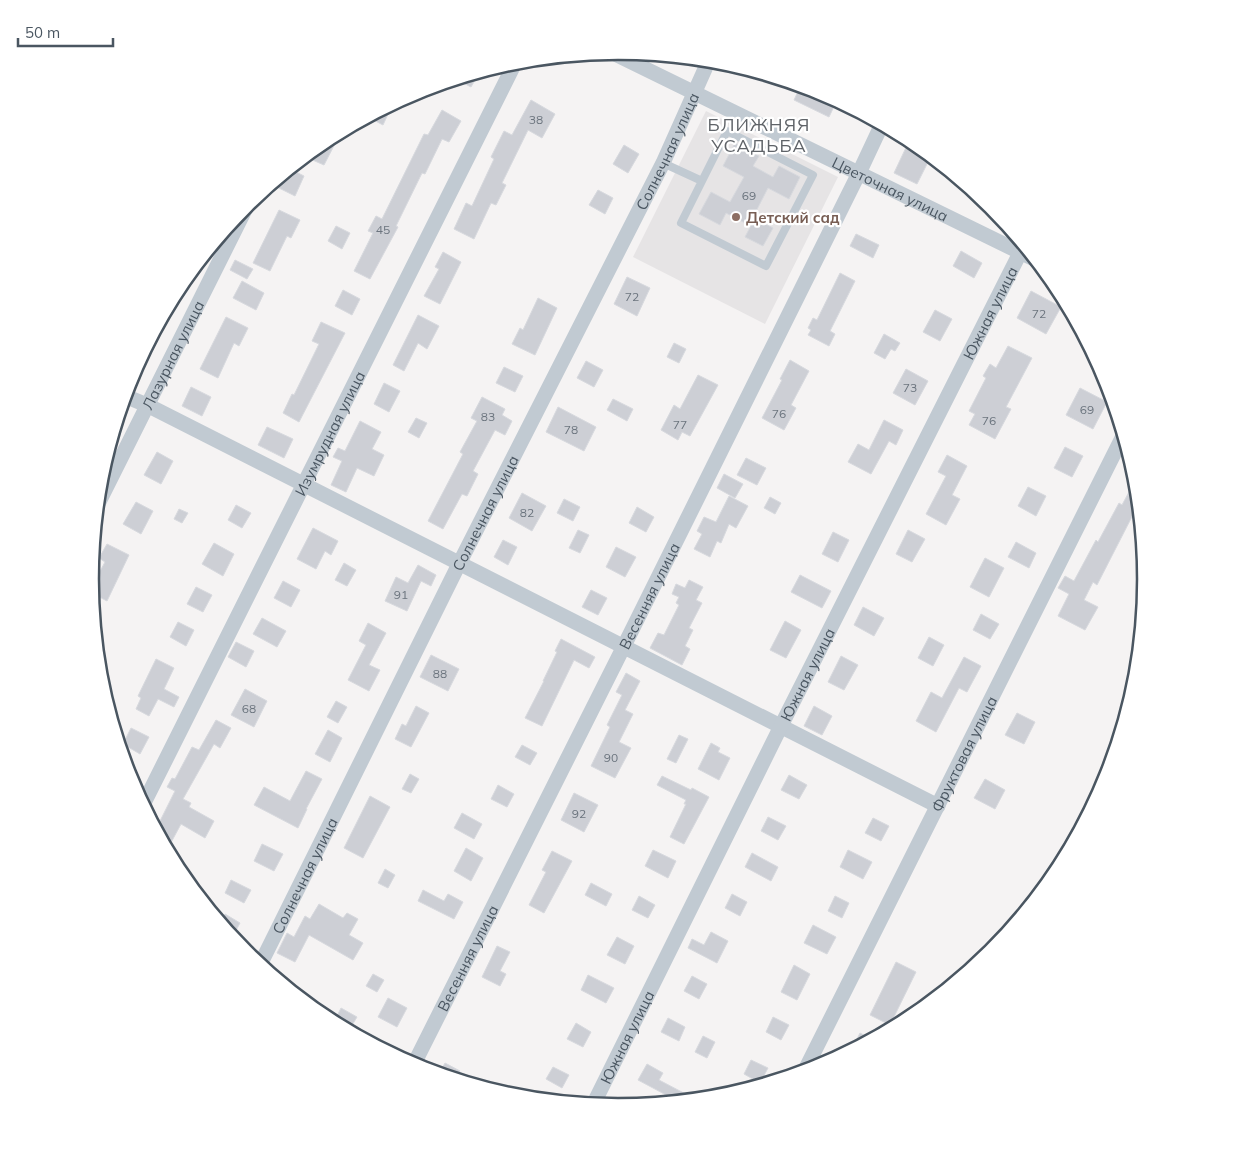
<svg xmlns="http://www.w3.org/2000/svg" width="1237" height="1159" font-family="Mulish,sans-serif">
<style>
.education{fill:#e6e4e5}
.building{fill:#cdcfd5;stroke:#d7d9de}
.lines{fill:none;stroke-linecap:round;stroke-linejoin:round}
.lane{stroke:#c1cad2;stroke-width:8}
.street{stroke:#c1cad2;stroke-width:15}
.education-dot{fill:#8d6e63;stroke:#fff;stroke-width:2}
.labels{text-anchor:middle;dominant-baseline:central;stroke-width:4.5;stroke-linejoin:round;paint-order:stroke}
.number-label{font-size:12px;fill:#6b747e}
.street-label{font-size:15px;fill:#4a5661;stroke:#fff}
.education-label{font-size:15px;font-weight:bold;fill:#785e54;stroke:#fff;text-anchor:start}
.quarter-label{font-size:18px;letter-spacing:1px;fill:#5f6368;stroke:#fff}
.rim{fill:none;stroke:#4a5661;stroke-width:2.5}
</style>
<rect width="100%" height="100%" fill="#f5f3f3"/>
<path class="education" d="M706 111 838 177 765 324 633 257Z"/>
<path class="building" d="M479 73 471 87 456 79 467 76Z
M801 85 821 92 837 100 829 117 794 100Z
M531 100 555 114 542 138 528 130 502 183 506 185 496 205 491 203 474 239 454 229 466 203 472 206 494 159 491 157 504 131 512 135Z
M381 110 388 114 383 125 368 117Z
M442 110 461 121 449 142 442 139 425 174 422 173 396 226 398 227 370 279 354 271 373 233 368 231 376 216 382 219 424 134 428 135Z
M341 132 324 165 308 158 312 151 325 140Z
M910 139 931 156 917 184 894 173Z
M735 143 759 156 753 166 773 177 779 166 800 177 789 199 768 188 749 225 726 213 720 225 699 214 711 192 730 202 744 177 723 166Z
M624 145 639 154 628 173 613 164Z
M290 169 304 176 295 196 277 187 283 175Z
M598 190 613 198 605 214 589 205Z
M279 210 300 220 291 238 287 236 270 271 253 263Z
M755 218 773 228 763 246 745 237Z
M336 226 350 233 342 249 328 241Z
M856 234 879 245 873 258 850 246Z
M961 251 982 263 974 278 953 266Z
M443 252 461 262 440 304 424 296 439 269 435 267Z
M235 260 253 269 247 279 230 270Z
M840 273 855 281 830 331 835 334 829 346 808 335 811 330 808 328 813 318 817 320Z
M627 277 650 288 637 316 614 304Z
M242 281 264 293 256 310 233 298Z
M343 290 360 299 352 315 335 306Z
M1031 291 1061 307 1046 334 1017 318Z
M538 298 557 308 535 355 512 344 520 328 523 330Z
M935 310 952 319 940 341 923 332Z
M418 315 439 326 427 349 418 343 404 371 393 365Z
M226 317 248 328 239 346 234 343 218 378 200 369Z
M321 322 345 333 299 422 283 413 292 394 294 395 319 344 312 341Z
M884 334 900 343 895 351 891 349 885 359 874 353Z
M674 343 686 349 679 363 667 357Z
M1008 346 1032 358 1006 407 1011 409 995 439 969 425 975 414 969 411 986 378 983 376 990 364 996 368Z
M790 360 809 371 791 405 796 408 784 430 762 418 782 380 780 379Z
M586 361 603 370 594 387 577 378Z
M504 367 523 376 515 392 496 383Z
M906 369 928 381 915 405 893 393Z
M698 375 718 385 690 436 682 432 678 440 661 430 674 405 680 409Z
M384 383 400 391 389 412 374 404Z
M191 387 211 397 202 416 182 406Z
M1080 388 1107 402 1093 429 1066 415Z
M482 397 505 409 502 415 512 421 505 435 495 430 473 471 478 474 467 496 462 494 443 529 428 521 463 454 460 452 477 421 471 418Z
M613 399 633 409 627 421 607 410Z
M558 407 596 427 584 451 546 432Z
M416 418 427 423 419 438 408 432Z
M884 420 903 430 896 445 889 441 871 474 848 462 858 444 869 450Z
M360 421 381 432 372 449 384 455 374 476 357 468 346 492 331 485 342 461 333 457 338 448 345 451Z
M267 427 293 439 284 458 258 445Z
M1065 447 1083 456 1072 477 1054 468Z
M157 452 173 461 161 484 144 475Z
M947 455 967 466 952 495 960 499 946 525 926 514 946 476 938 472Z
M746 458 766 468 757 485 737 475Z
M724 474 743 484 735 498 717 488Z
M1137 477 1139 503 1097 585 1093 582 1084 600 1098 607 1085 630 1058 616 1069 594 1058 588 1065 576 1074 581 1096 540 1098 542 1119 503 1122 505Z
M1028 487 1046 496 1036 516 1018 506Z
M522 493 546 506 532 531 509 518Z
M729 496 748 506 736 528 729 524 721 543 717 541 710 557 694 549 702 534 697 531 704 517 716 522Z
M770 497 781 503 775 514 764 508Z
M564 499 580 507 573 521 557 513Z
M136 502 153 511 141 534 123 524Z
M236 505 251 513 242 528 228 520Z
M637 507 654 517 646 532 629 523Z
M179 509 188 513 182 523 174 519Z
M313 528 338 541 331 555 325 551 316 569 297 559Z
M578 530 589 535 580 553 569 548Z
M908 530 925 539 912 562 896 554Z
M833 532 849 540 838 562 822 554Z
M503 540 517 547 508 565 494 557Z
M1016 542 1036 553 1029 568 1008 557Z
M214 543 234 554 223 576 202 564Z
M107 544 129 555 107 601 92 593 91 588 105 562 99 558Z
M616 547 636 557 625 577 606 567Z
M985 558 1004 568 989 597 970 587Z
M344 563 356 570 347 586 335 580Z
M418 565 436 575 431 586 421 581 407 611 385 601 396 577 408 583Z
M800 575 831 591 822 608 791 592Z
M689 580 703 587 696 600 702 603 689 628 693 630 685 646 690 649 682 665 650 648 658 633 664 635 679 605 676 603 679 597 672 594 676 584 685 588Z
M283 581 300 590 291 607 274 598Z
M196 587 212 595 203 612 187 604Z
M591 590 607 598 598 615 582 607Z
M863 607 884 618 874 636 854 625Z
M981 614 999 624 990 639 973 630Z
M262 618 286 631 277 647 253 634Z
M785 621 801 630 786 658 770 650Z
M178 622 194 630 186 646 170 637Z
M368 623 386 633 369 665 380 670 369 691 348 680 366 645 359 641Z
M929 637 944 645 933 666 918 658Z
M561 639 595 657 589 668 574 660 542 726 525 718 544 681H543L557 652 555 651Z
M236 642 254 651 246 667 228 657Z
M431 655 459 669 448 691 420 677Z
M841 656 858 665 844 690 828 682Z
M964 657 981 666 967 692 959 688 936 732 916 721 931 692 942 698Z
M156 659 174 668 164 689 179 697 174 707 158 699 149 716 136 709 141 698 138 696Z
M626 673 640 681 625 710 633 714 619 742 631 748 615 778 591 766 610 727 607 725 622 695 616 692Z
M245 689 267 701 254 727 231 715Z
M336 701 347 707 338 723 327 717Z
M416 706 429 713 411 747 395 739 402 724 406 726Z
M814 706 832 716 822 735 804 726Z
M1017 713 1035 722 1024 744 1005 735Z
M216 720 231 728 220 748 214 744 183 799 191 803 189 807 214 821 205 838 181 824 167 850 156 829 175 791 167 787 172 778 175 779 192 747 199 750Z
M131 728 149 737 140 754 123 744Z
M328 730 342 738 330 762 315 754Z
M679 735 688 739 676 763 667 759Z
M711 743 720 748 718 752 730 758 719 780 698 769Z
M522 745 537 753 530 765 515 757Z
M306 771 322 779 306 809H307L298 828 254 805 264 787 290 801Z
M410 774 419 779 411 793 402 789Z
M789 775 807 785 799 799 781 790Z
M662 776 691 790 692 788 709 797 684 844 670 837 686 804H684L686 800 657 785Z
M985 779 1005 790 995 809 974 798Z
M498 785 514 794 507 807 491 799Z
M574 793 598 805 584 832 561 820Z
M370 796 390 807 363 858 344 848Z
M462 813 482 824 474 839 454 828Z
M768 817 786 826 778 840 761 831Z
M873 818 889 826 881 841 865 833Z
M262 844 283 854 274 871 254 861Z
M466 848 483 858 471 881 454 871Z
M653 850 676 861 668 878 645 866Z
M848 850 872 862 863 879 840 867Z
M552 851 572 861 544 913 529 905 546 872 542 870Z
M752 853 778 867 771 881 745 867Z
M385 869 395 875 388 888 378 883Z
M231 880 251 890 244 903 225 893Z
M591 883 612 894 606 906 585 895Z
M423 890 444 901 448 894 463 902 454 919 418 901Z
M732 894 747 902 740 916 725 908Z
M639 896 655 905 648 918 632 910Z
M835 896 849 903 842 918 828 911Z
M319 904 343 918 347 913 358 919 349 935 363 943 353 960 309 935 295 962 277 953 287 933 294 937 305 916 310 919Z
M225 914 240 923 234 934 225 929 220 923Z
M813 925 836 937 827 954 804 943Z
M711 932 728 941 717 963 688 948 692 939 704 945Z
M617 937 634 946 625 964 607 955Z
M497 946 510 952 500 971 506 974 500 986 482 977Z
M896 962 916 972 890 1025 870 1015Z
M794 965 810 974 797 1000 781 992Z
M373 974 384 980 377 992 366 986Z
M588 975 614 988 606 1003 581 990Z
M692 976 707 984 699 999 684 991Z
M388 998 407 1008 397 1027 378 1017Z
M341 1008 357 1017 351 1027 336 1018Z
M773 1017 789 1025 781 1040 766 1032Z
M668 1018 685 1027 679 1041 661 1032Z
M576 1023 591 1032 583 1047 567 1039Z
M860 1033 873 1040 851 1051Z
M703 1036 715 1042 707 1058 695 1052Z
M751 1060 768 1068 760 1083 744 1074Z
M445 1063 460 1071 455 1079 439 1074Z
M647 1064 663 1073 659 1080 697 1100 674 1102 667 1099 668 1096 638 1080Z
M553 1067 569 1075 562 1088 546 1079Z"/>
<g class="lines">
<path class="lane" d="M663 163 702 181 681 223 766 266 813 175 727 131 702 181"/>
<g class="street">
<path id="s1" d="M611 52 1036 260"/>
<path d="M125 396 149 406C412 539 675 672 938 806"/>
<path id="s2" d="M97 506 248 204"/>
<path id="s3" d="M143 805 516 61"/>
<path id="s4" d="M260 965 459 564 663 163 709 60"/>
<path id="s5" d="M413 1066 624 646 859 173 882 124"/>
<path id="s6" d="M804 1072 1124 434"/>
<path id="s7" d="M593 1105 781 726 1024 245"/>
</g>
</g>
<circle class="education-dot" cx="736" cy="217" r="5"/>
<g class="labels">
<g class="number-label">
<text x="536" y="119">38</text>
<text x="749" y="195">69</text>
<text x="383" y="229">45</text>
<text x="632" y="296">72</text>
<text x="1039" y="313">72</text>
<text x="910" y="387">73</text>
<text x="1087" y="409">69</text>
<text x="779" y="413">76</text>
<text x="488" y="416">83</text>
<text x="989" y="420">76</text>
<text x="680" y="424">77</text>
<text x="571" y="429">78</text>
<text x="527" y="512">82</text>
<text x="401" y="594">91</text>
<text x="440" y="673">88</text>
<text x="249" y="708">68</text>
<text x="611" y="757">90</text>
<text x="579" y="813">92</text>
</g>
<g class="street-label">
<text stroke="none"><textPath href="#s4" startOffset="910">Солнечная улица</textPath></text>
<text stroke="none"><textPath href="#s1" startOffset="311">Цветочная улица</textPath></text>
<text stroke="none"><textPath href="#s7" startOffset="886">Южная улица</textPath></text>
<text stroke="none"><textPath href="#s2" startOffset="169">Лазурная улица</textPath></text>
<text stroke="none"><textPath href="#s3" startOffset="416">Изумрудная улица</textPath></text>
<text stroke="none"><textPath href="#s4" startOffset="505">Солнечная улица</textPath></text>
<text stroke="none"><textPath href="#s5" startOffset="526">Весенняя улица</textPath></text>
<text stroke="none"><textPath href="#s7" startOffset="481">Южная улица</textPath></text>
<text stroke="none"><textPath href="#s6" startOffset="356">Фруктовая улица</textPath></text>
<text stroke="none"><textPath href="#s4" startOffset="100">Солнечная улица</textPath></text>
<text stroke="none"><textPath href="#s5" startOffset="121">Весенняя улица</textPath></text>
<text stroke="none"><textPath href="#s7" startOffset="76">Южная улица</textPath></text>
</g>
<g class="education-label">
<text x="746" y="217">Детский сад</text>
</g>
<g class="quarter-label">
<text x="759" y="124">БЛИЖНЯЯ<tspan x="759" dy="21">УСАДЬБА</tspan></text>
</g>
</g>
<path d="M0 0H1237V1159H0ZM99 579a519 519 0 1 1 1038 0a519 519 0 1 1-1038 0Z" fill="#fff" fill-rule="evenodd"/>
<path class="rim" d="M99 579a519 519 0 1 1 1038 0a519 519 0 1 1-1038 0Z"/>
<path d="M18 38v8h95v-8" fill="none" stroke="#4a5661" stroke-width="2.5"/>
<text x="25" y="38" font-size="15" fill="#4a5661" stroke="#ffffff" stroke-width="4" paint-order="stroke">50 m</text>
</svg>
